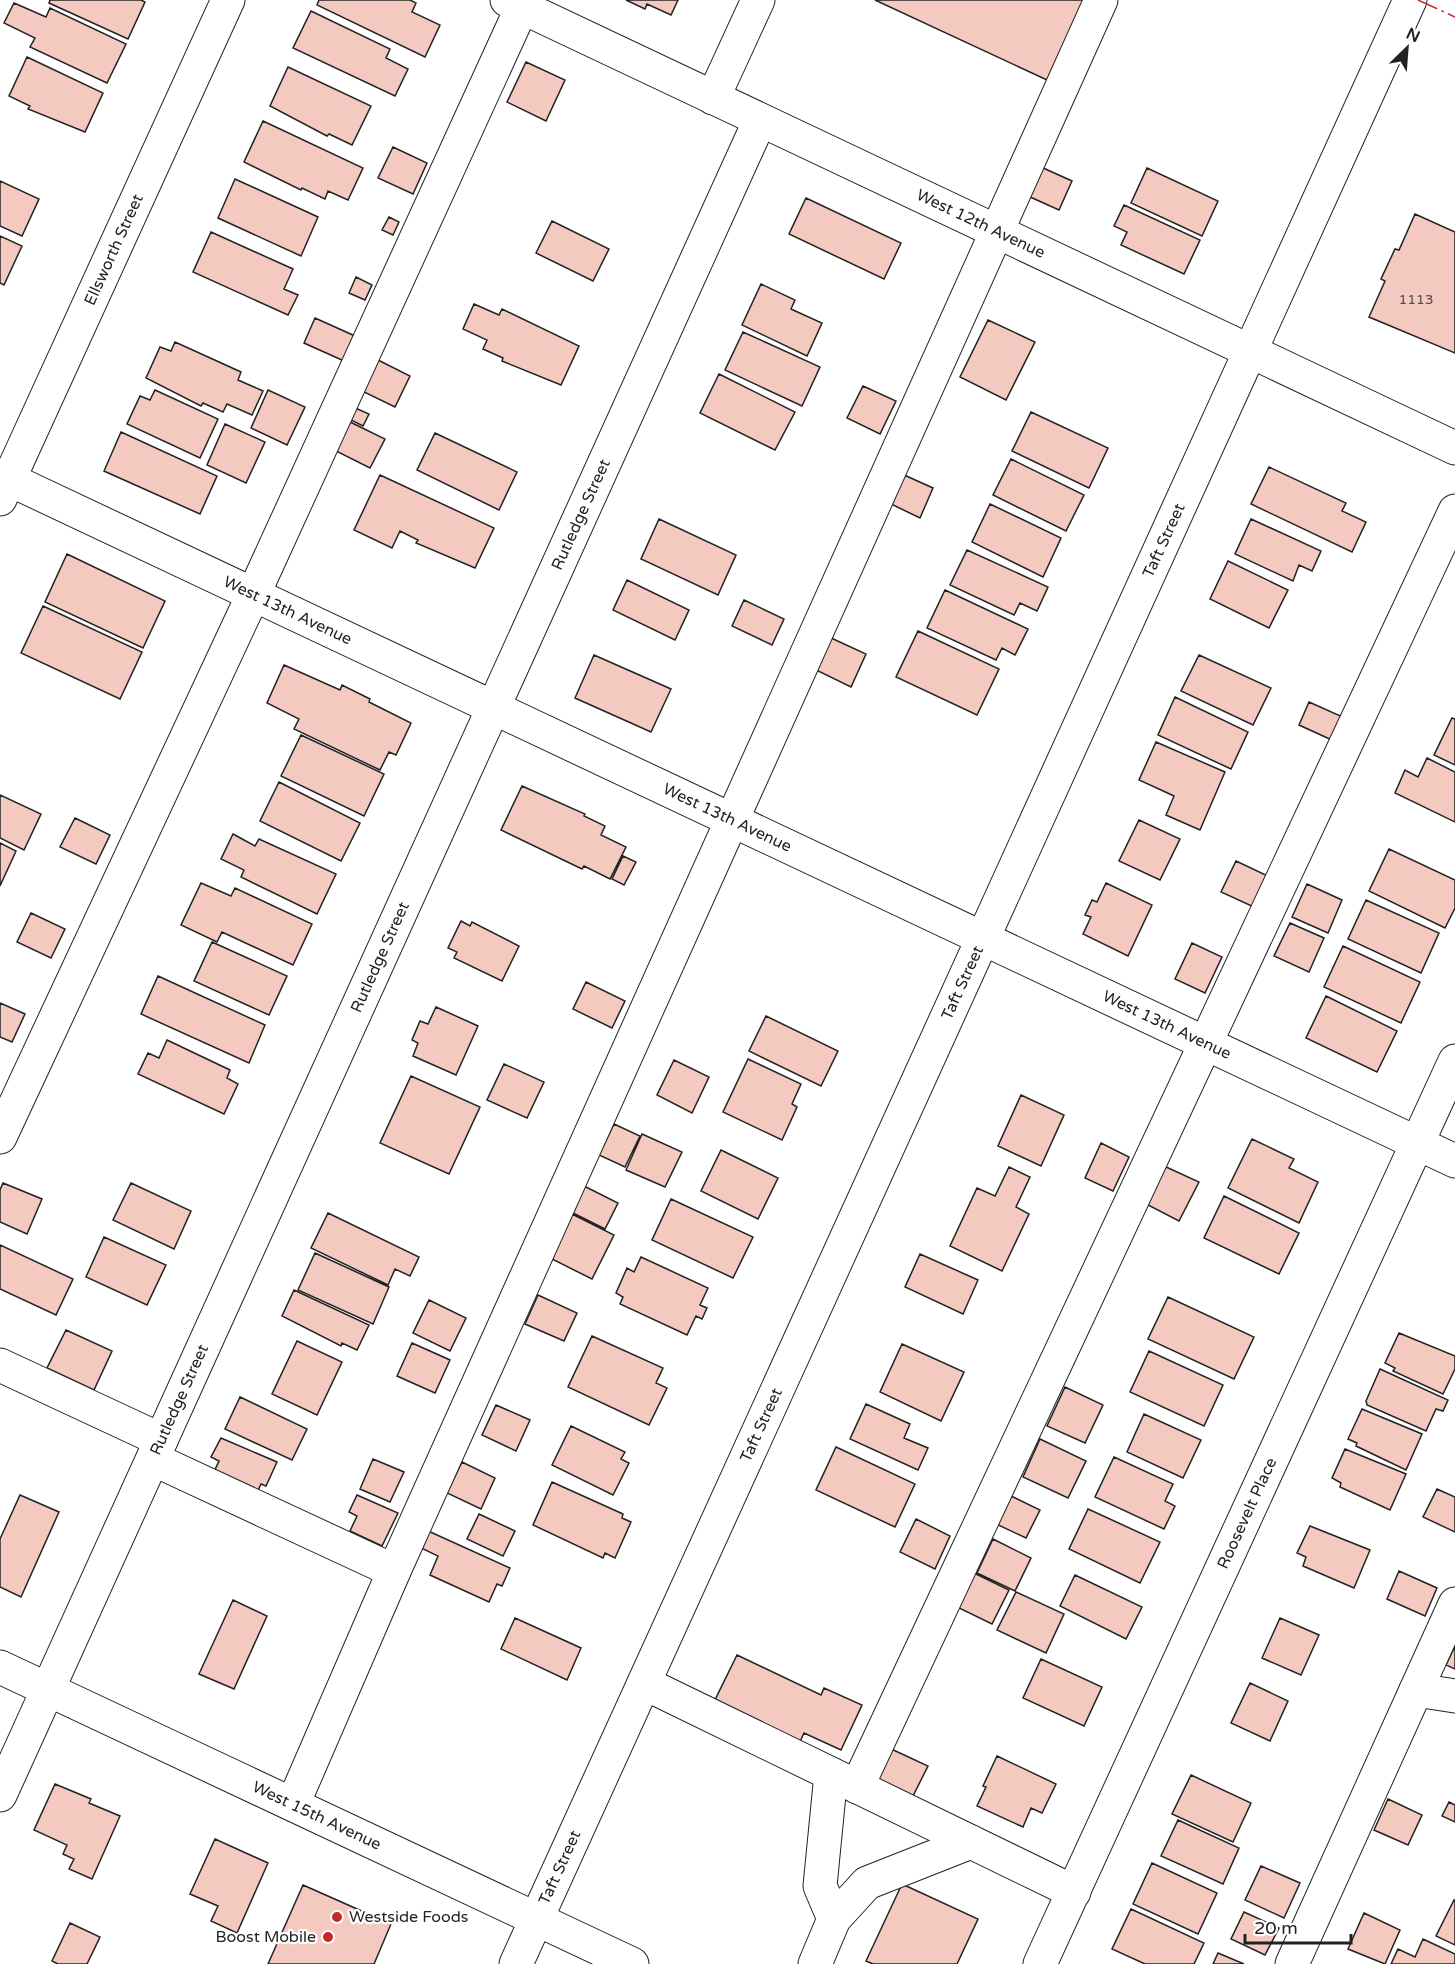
<svg xmlns="http://www.w3.org/2000/svg" width="1455" height="1964" font-family="'Varela Round',sans-serif">
<style>
.building{fill:#f3c9c0;stroke:#222;stroke-width:1.5}
.lines{fill:none;stroke-linecap:round;stroke-linejoin:round}
.minor-casing{stroke:#222;stroke-width:35}
.major-casing{stroke:#222;stroke-width:35}
.minor{stroke:#fff;stroke-width:33}
.major{stroke:#fff;stroke-width:33}
.power{stroke:#c62828;stroke-width:1.5;stroke-dasharray:21 4.5 3 4.5;stroke-linecap:butt}
.poi-dot{fill:#c62828;stroke:#fff;stroke-width:2}
.labels{text-anchor:middle;dominant-baseline:central;stroke-width:4.5;stroke-linejoin:round;paint-order:stroke}
.number-label{font-size:14px;fill:#564c4a}
.street-label{font-size:16px;fill:#222;stroke:#fff}
.poi-label{font-size:16px;fill:#222;stroke:#fff;text-anchor:start}
</style>
<rect width="100%" height="100%" fill="#fff"/>
<path class="building" d="M50 0H141L145 2 128 39 49 3Z
M319 0H410L416 3 412 12 440 25 425 57 317 5Z
M626 0H678L671 15 647 4 645 9Z
M875 0H1084L1047 80Z
M14 3 46 17 50 8 126 44 107 83 30 47 35 38 4 23Z
M311 11 390 49 386 58 408 69 395 96 293 48Z
M27 57 103 93 85 132 28 109 30 106 9 96Z
M526 62 565 80 546 121 507 102Z
M288 67 371 106 352 145 329 134 327 136 270 106Z
M263 121 363 168 348 200 328 191 325 199 302 188 301 190 244 162Z
M393 147 427 163 413 194 378 178Z
M1041 167 1072 181 1059 210 1028 196Z
M1147 168 1218 201 1202 236 1131 203Z
M235 179 318 217 301 256 218 218Z
M0 181 39 199 22 236 0 226Z
M806 198 901 243 884 279 789 234Z
M1124 205 1200 240 1184 274 1121 245 1127 232 1114 226Z
M1415 214 1455 232V353L1369 317 1385 281 1381 279 1395 249 1399 250Z
M389 217 399 222 393 235 382 230Z
M552 221 609 249 593 281 536 253Z
M211 232 293 269 284 289 298 295 288 315 193 272Z
M0 236 22 246 4 285 0 283Z
M356 277 372 285 365 300 349 293Z
M761 284 795 300 791 309 822 323 807 356 742 325Z
M474 304 499 315 502 309 579 346 561 385 502 361 503 358 483 349 487 340 463 329Z
M315 318 355 336 344 361 304 343Z
M988 320 1035 342 1006 400 960 377Z
M743 332 820 367 802 406 725 370Z
M175 342 241 372 238 380 263 391 252 415 227 404 223 412 203 403 201 406 146 378 160 347 171 351Z
M378 360 410 376 395 407 362 391Z
M719 374 795 412 775 450 700 413Z
M863 386 896 401 880 434 847 418Z
M155 390 218 419 200 458 127 424 140 396 150 400Z
M268 390 305 407 287 445 251 428Z
M353 407 369 414 363 426 347 418Z
M1031 412 1108 448 1089 488 1012 451Z
M346 420 385 439 370 468 332 449Z
M225 424 265 442 246 483 207 465Z
M121 432 217 476 200 514 104 471Z
M435 433 517 472 499 510 417 470Z
M1011 459 1084 495 1066 531 993 495Z
M1269 467 1346 503 1342 511 1366 522 1352 552 1251 504Z
M902 474 933 488 920 518 889 503Z
M380 475 494 528 475 568 416 543 418 540 400 531 392 548 354 530Z
M990 504 1061 538 1043 577 972 542Z
M659 519 736 555 718 595 641 559Z
M1251 519 1321 551 1312 571 1299 565 1293 581 1235 554Z
M967 550 1048 587 1037 611 1020 603 1014 615 950 585Z
M67 554 165 601 143 648 45 602Z
M1228 561 1288 590 1269 628 1210 599Z
M627 580 689 610 675 640 613 610Z
M945 590 1028 629 1015 655 1002 648 996 660 927 628Z
M744 600 784 619 772 645 732 626Z
M43 606 142 652 120 699 21 653Z
M918 631 999 669 977 715 896 677Z
M829 637 866 654 851 687 814 669Z
M594 655 671 689 651 732 575 698Z
M1199 655 1271 688 1253 725 1181 691Z
M284 665 340 690 342 685 370 699 369 702 411 723 396 755 389 752 380 770 294 729 299 719 267 703Z
M1175 697 1248 732 1231 769 1158 735Z
M1309 702 1345 718 1334 741 1299 725Z
M1452 718 1455 719V765L1434 755Z
M301 735 384 774 364 816 281 776Z
M1156 742 1225 772 1200 830 1166 815 1174 796 1139 780Z
M1427 758 1455 772V822L1395 793 1405 770 1418 777Z
M279 782 360 823 341 861 260 821Z
M522 786 585 814 584 816 605 826 601 835 626 847 610 879 584 866 582 869 501 830Z
M0 795 41 814 24 850 0 838Z
M75 818 110 835 96 864 60 847Z
M1139 820 1180 839 1160 880 1119 861Z
M233 834 255 846 259 839 336 874 317 914 241 877 244 870 221 859Z
M0 843 16 851 0 886Z
M1389 849 1455 880V908L1445 928 1369 891Z
M623 856 636 862 624 885 612 879Z
M1236 861 1270 877 1256 908 1221 892Z
M201 883 231 896 235 888 312 924 293 965 222 932 217 942 181 925Z
M1106 883 1152 905 1128 956 1083 934 1091 917 1085 915 1092 900 1097 902Z
M1307 884 1342 900 1328 933 1292 917Z
M1366 900 1439 933 1421 973 1348 939Z
M31 913 65 929 51 958 17 942Z
M461 921 470 926 472 922 519 946 502 981 454 958 457 952 448 948Z
M1290 923 1324 938 1309 972 1274 956Z
M212 942 287 976 269 1015 194 981Z
M1192 943 1222 957 1205 993 1175 979Z
M1343 946 1420 982 1401 1023 1324 987Z
M158 976 265 1025 249 1063 141 1014Z
M586 982 625 1001 612 1028 573 1009Z
M1326 996 1397 1031 1377 1072 1306 1038Z
M0 1003 25 1014 12 1042 0 1037Z
M436 1007 478 1026 456 1075 413 1056 418 1043 412 1040 420 1021 428 1024Z
M766 1016 838 1051 821 1086 749 1051Z
M167 1040 230 1070 227 1078 238 1084 224 1114 138 1074 148 1053 159 1058Z
M748 1059 801 1084 792 1104 797 1107 782 1140 723 1112Z
M674 1060 709 1077 692 1113 657 1095Z
M504 1064 544 1082 527 1118 487 1100Z
M411 1076 480 1107 449 1174 380 1143Z
M1021 1095 1064 1115 1041 1166 998 1146Z
M614 1124 640 1136 625 1167 599 1155Z
M642 1134 682 1152 665 1187 626 1170Z
M1252 1139 1294 1159 1289 1168 1318 1182 1299 1223 1228 1188Z
M1101 1143 1129 1157 1113 1191 1085 1178Z
M721 1150 778 1178 758 1219 701 1191Z
M1164 1166 1199 1182 1179 1221 1146 1204Z
M1009 1167 1030 1177 1016 1207 1029 1214 1002 1271 950 1246 977 1188 995 1196Z
M3 1183 42 1199 27 1234 0 1222V1190Z
M131 1183 191 1211 174 1249 113 1220Z
M582 1185 618 1203 605 1229 569 1211Z
M1224 1196 1299 1233 1279 1274 1204 1238Z
M671 1199 753 1237 733 1278 652 1240Z
M328 1213 419 1257 410 1276 395 1269 388 1285 311 1248Z
M572 1214 614 1235 592 1279 550 1258Z
M104 1237 166 1265 147 1305 86 1277Z
M0 1245 73 1279 56 1315 0 1289Z
M315 1253 389 1287 373 1324 298 1290Z
M920 1254 978 1280 963 1314 905 1287Z
M641 1257 708 1288 700 1305 707 1308 702 1319 696 1316 687 1335 620 1304 623 1297 616 1293 627 1268 634 1272Z
M294 1290 369 1325 357 1350 342 1343 341 1346 282 1316Z
M538 1295 577 1313 564 1341 525 1324Z
M1168 1297 1254 1337 1234 1379 1148 1339Z
M429 1300 466 1318 450 1351 413 1333Z
M66 1330 112 1351 94 1390 47 1368Z
M1399 1333 1455 1356V1369L1443 1394 1393 1371 1395 1368 1385 1363Z
M592 1336 663 1368 656 1383 667 1388 649 1425 568 1387Z
M297 1341 342 1362 317 1415 272 1394Z
M412 1343 450 1360 435 1393 397 1376Z
M902 1344 964 1372 941 1421 880 1392Z
M1149 1351 1223 1385 1204 1426 1130 1392Z
M1380 1369 1448 1400 1443 1411 1436 1409 1426 1431 1367 1405 1366 1401Z
M1065 1387 1103 1405 1085 1443 1047 1426Z
M240 1397 307 1429 292 1460 225 1429Z
M866 1404 910 1424 904 1438 928 1448 918 1470 850 1439Z
M496 1405 530 1420 516 1451 482 1435Z
M1362 1409 1422 1434 1406 1470 1356 1446 1357 1443 1348 1439Z
M1144 1414 1201 1440 1183 1478 1127 1452Z
M571 1426 625 1452 621 1459 629 1463 613 1495 552 1465Z
M221 1438 277 1462 266 1486 261 1484 255 1497 212 1476 219 1461 211 1457Z
M1040 1439 1086 1461 1068 1498 1023 1477Z
M836 1447 915 1484 895 1527 816 1490Z
M1345 1449 1406 1474 1390 1510 1340 1487 1341 1483 1332 1478Z
M1114 1457 1173 1484 1165 1501 1175 1506 1164 1529 1095 1497Z
M373 1459 404 1472 390 1502 360 1489Z
M462 1462 495 1478 481 1509 447 1493Z
M552 1482 623 1514 622 1518 631 1522 615 1558 605 1553 603 1558 533 1525Z
M1437 1489 1455 1497V1532L1423 1517Z
M1005 1493 1040 1510 1026 1538 992 1522Z
M20 1495 59 1512 21 1597 0 1587V1539Z
M357 1495 398 1513 382 1546 350 1531 357 1516 349 1512Z
M1088 1509 1160 1542 1140 1583 1069 1549Z
M479 1514 515 1531 503 1556 467 1539Z
M916 1519 950 1536 935 1569 900 1552Z
M1310 1526 1370 1550 1354 1588 1303 1566 1306 1557 1297 1553Z
M426 1530 510 1568 502 1586 497 1584 489 1602 430 1575 438 1556 419 1547Z
M993 1539 1031 1558 1015 1591 977 1573Z
M1399 1571 1437 1588 1425 1616 1387 1599Z
M974 1573 1009 1590 992 1624 957 1607Z
M1075 1575 1142 1607 1126 1639 1060 1606Z
M1016 1592 1064 1614 1046 1653 997 1630Z
M233 1600 267 1616 234 1689 199 1674Z
M515 1618 581 1648 567 1680 501 1649Z
M1280 1618 1319 1635 1301 1675 1262 1658Z
M1455 1646V1669L1446 1665Z
M737 1655 821 1695 824 1688 862 1705 841 1750 804 1733 799 1744 713 1704Z
M1041 1659 1102 1687 1084 1726 1023 1698Z
M1250 1683 1288 1701 1270 1741 1231 1723Z
M887 1747 928 1766 910 1802 870 1784Z
M997 1756 1056 1784 1042 1813 1031 1808 1023 1827 977 1806 986 1787 983 1786Z
M1191 1775 1251 1803 1233 1842 1172 1814Z
M55 1784 91 1799 89 1803 120 1816 92 1879 69 1869 74 1859 63 1854 67 1845 34 1830Z
M1388 1799 1422 1815 1408 1845 1374 1830Z
M1449 1802 1455 1805V1822L1442 1816Z
M1178 1820 1239 1848 1223 1884 1161 1856Z
M215 1839 268 1863 237 1933 211 1921 218 1906 190 1894Z
M1152 1863 1217 1893 1198 1934 1133 1904Z
M1261 1866 1300 1883 1284 1918 1245 1900Z
M902 1884 978 1919 957 1964H873L866 1961Z
M303 1885 391 1924 374 1964H268Z
M1454 1900H1455V1945L1436 1936Z
M1131 1909 1204 1943 1194 1964H1145L1112 1949Z
M1244 1912 1279 1928 1265 1955 1231 1939Z
M1364 1913 1400 1930 1385 1964 1348 1949Z
M70 1923 100 1937 87 1964H58L52 1961Z
M1423 1939 1455 1954V1964H1391L1398 1949 1415 1957Z
M1218 1953 1244 1964H1213Z"/>
<g class="lines">
<defs>
<g id="minor">
<path id="s1" d="M507 0 1455 448"/>
<path d="M713 98 758 0"/>
<path id="s2" d="M0 475 1455 1161"/>
<path id="s3" d="M0 499 228 0"/>
<path d="M0 1137 254 593 522 7"/>
<path d="M0 1365 161 1440"/>
<path d="M153 1459 394 1571"/>
<path d="M644 1683 1074 1892"/>
<path d="M1416 1690 1455 1696"/>
<path d="M831 1774 820 1886 834 1919"/>
<path d="M857 1787 1455 511"/>
<path id="s4" d="M0 1795 760 120"/>
<path d="M293 1804 394 1571 1101 0"/>
<path id="s5" d="M516 1964 1410 0"/>
<path d="M815 1964 834 1919 867 1883 971 1842"/>
<path id="s6" d="M1040 1964 1455 1061"/>
<path d="M1292 1964 1455 1604"/>
</g>
<g id="major">
<path id="s7" d="M0 1667 632 1964"/>
</g>
</defs>
<use href="#minor" class="minor-casing"/>
<use href="#major" class="major-casing"/>
<use href="#minor" class="minor"/>
<use href="#major" class="major"/>
<path class="power" d="M1418 0 1455 17"/>
</g>
<g class="poi-dot">
<circle cx="337" cy="1917" r="6"/>
<circle cx="328" cy="1937" r="6"/>
</g>
<g class="labels">
<g class="number-label">
<text x="1416" y="299">1113</text>
</g>
<g class="street-label">
<text stroke="none"><textPath href="#s1" startOffset="524">West 12th Avenue</textPath></text>
<text stroke="none"><textPath href="#s3" startOffset="274">Ellsworth Street</textPath></text>
<text stroke="none"><textPath href="#s4" startOffset="1406">Rutledge Street</textPath></text>
<text stroke="none"><textPath href="#s5" startOffset="1564">Taft Street</textPath></text>
<text stroke="none"><textPath href="#s2" startOffset="318">West 13th Avenue</textPath></text>
<text stroke="none"><textPath href="#s2" startOffset="804">West 13th Avenue</textPath></text>
<text stroke="none"><textPath href="#s4" startOffset="920">Rutledge Street</textPath></text>
<text stroke="none"><textPath href="#s5" startOffset="1078">Taft Street</textPath></text>
<text stroke="none"><textPath href="#s2" startOffset="1290">West 13th Avenue</textPath></text>
<text stroke="none"><textPath href="#s4" startOffset="434">Rutledge Street</textPath></text>
<text stroke="none"><textPath href="#s5" startOffset="592">Taft Street</textPath></text>
<text stroke="none"><textPath href="#s6" startOffset="496">Roosevelt Place</textPath></text>
<text stroke="none"><textPath href="#s7" startOffset="350">West 15th Avenue</textPath></text>
<text stroke="none"><textPath href="#s5" startOffset="106">Taft Street</textPath></text>
</g>
<g class="poi-label">
<text x="349" y="1917">Westside Foods</text>
<text x="316" y="1937" text-anchor="end">Boost Mobile</text>
</g>
</g>
<g transform="translate(1407 48) rotate(25)" stroke="#ffffff" stroke-width="4.5" paint-order="stroke">
<path d="M0-4.5L10 22L0 15L-10 22Z" fill="#222222"/>
<text y="-9" font-size="16" font-weight="bold" text-anchor="middle" fill="#222222">N</text>
</g>
<path d="M1245 1934v9h106v-9" fill="none" stroke="#222222" stroke-width="3"/>
<text x="1254" y="1934" font-size="18" fill="#222222" stroke="#ffffff" stroke-width="4.5" paint-order="stroke">20 m</text>
</svg>
